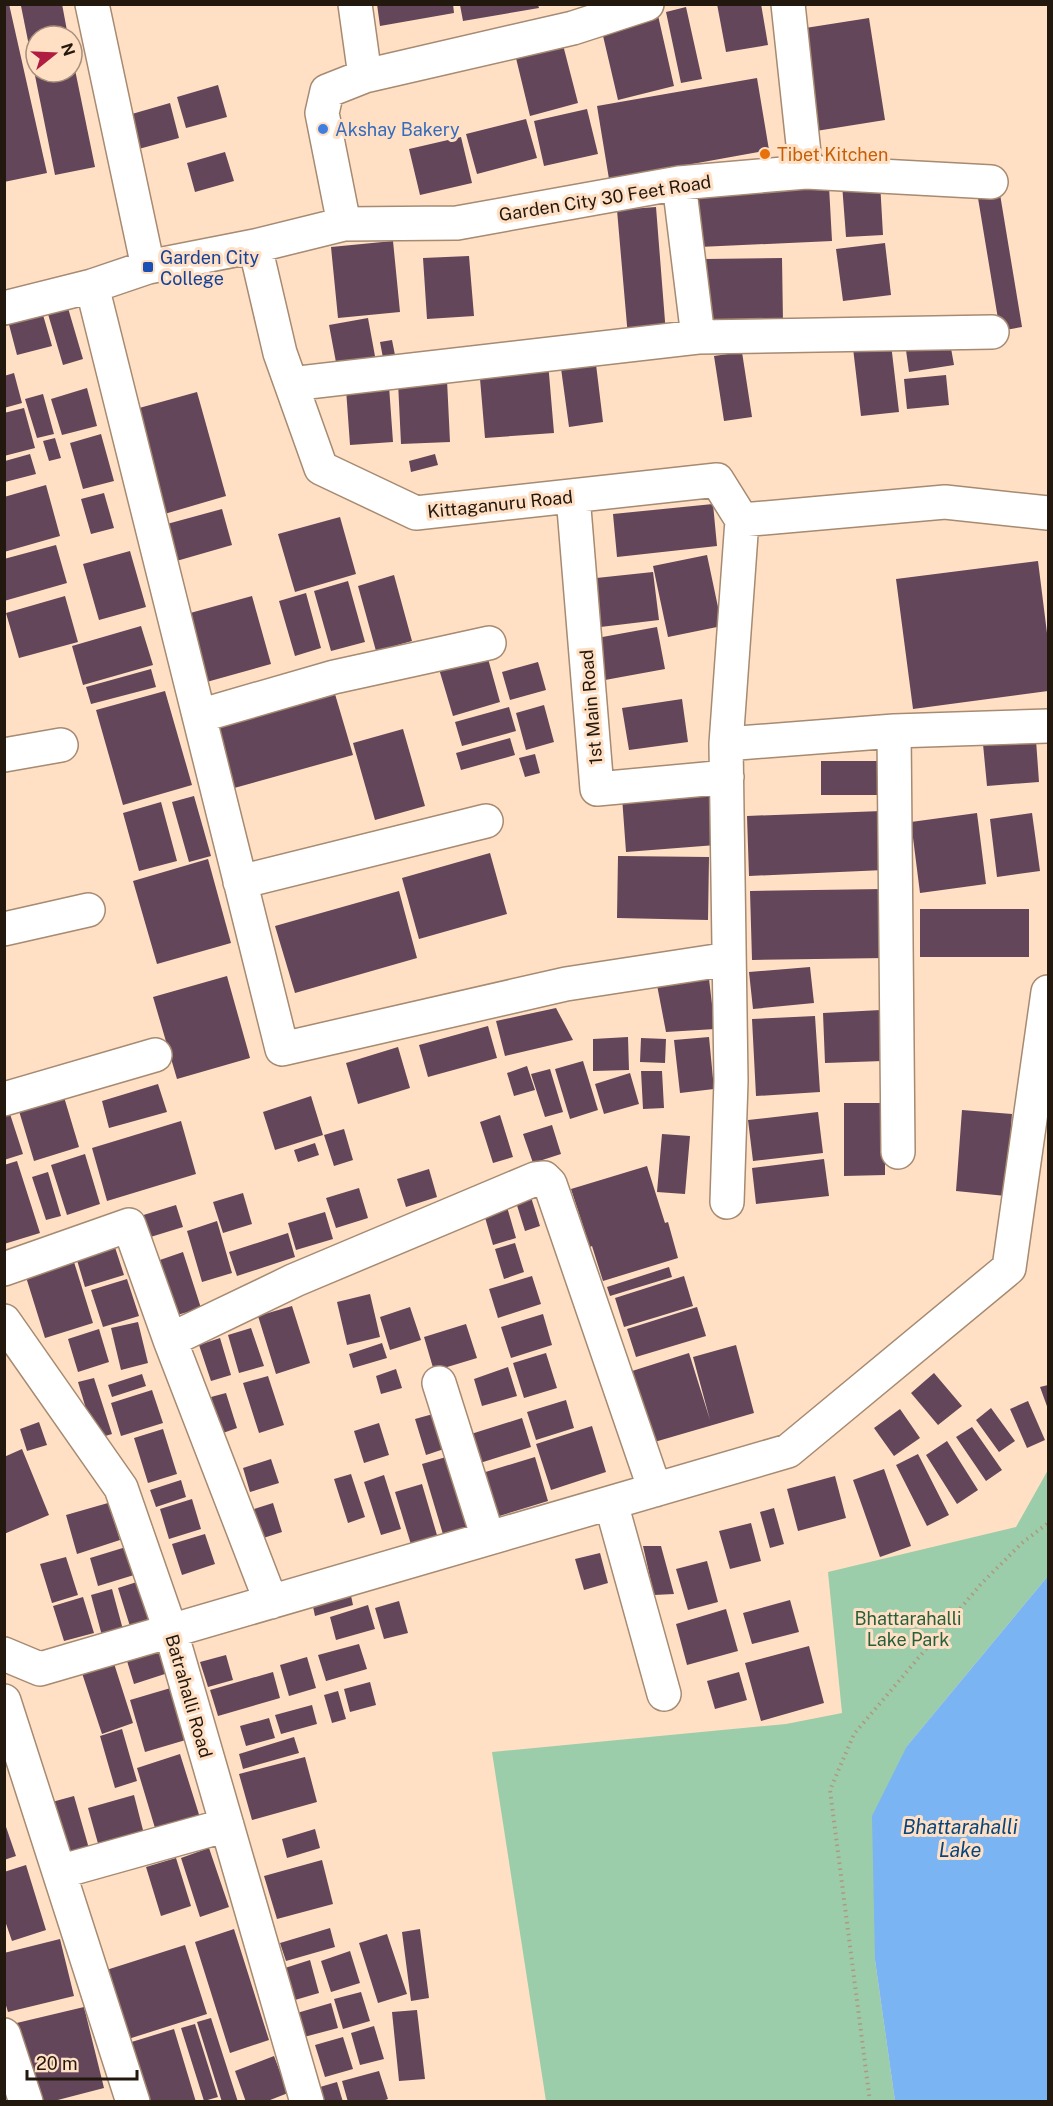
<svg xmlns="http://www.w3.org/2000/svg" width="1053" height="2106" font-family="'Public Sans',sans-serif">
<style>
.green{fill:#9ccdaa}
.water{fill:#7ab4f3}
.building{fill:#63465a}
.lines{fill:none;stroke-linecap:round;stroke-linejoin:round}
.minor-casing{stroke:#a68a71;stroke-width:36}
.path{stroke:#af9882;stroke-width:4;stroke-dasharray:1.5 4.5;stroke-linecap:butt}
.minor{stroke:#fff;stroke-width:33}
.shop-dot{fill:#3f7fe0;stroke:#ffe0c4;stroke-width:2}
.food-dot{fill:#e8710a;stroke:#ffe0c4;stroke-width:2}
.transit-dot{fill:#1a4fb4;stroke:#ffe0c4;stroke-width:2}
.labels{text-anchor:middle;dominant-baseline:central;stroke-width:6;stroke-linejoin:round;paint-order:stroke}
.shop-label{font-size:18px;fill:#366cbe;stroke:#ffe0c4;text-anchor:start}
.food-label{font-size:18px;fill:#c56008;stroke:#ffe0c4;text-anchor:start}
.street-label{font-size:18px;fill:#23180e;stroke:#ffe0c4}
.transit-label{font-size:18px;fill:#164399;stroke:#ffe0c4;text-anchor:start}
.park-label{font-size:18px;fill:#265f3c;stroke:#ffe0c4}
.water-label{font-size:20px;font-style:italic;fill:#06457e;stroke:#ffe0c4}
</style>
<rect width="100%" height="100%" fill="#ffe0c4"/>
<path class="green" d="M1048 1470V1576L907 1746 875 1960 895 2101H546L492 1752 786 1724 842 1713 828 1572 1016 1527Z"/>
<path class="water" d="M1048 1576V2101H895L875 1960 872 1816 907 1746Z"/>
<path class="building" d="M4 4H9L47 173 4 182Z
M26 4H62L68 36H36V72H72L73 60 95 167 55 175 21 6Z
M377 4H453L454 13 380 26Z
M717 4H761L768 45 726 52Z
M460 5H538L539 8 463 21Z
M686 7 702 79 681 83 666 12Z
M657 11 674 86 618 100 600 23Z
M869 18 885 120 816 131 799 29Z
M562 41 578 103 530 116 515 54Z
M757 78 769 150 609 179 597 106Z
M218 85 227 117 186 128 177 97Z
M170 103 179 138 135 150 125 116Z
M587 109 598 154 544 166 534 121Z
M526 119 537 158 477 174 466 134Z
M461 137 472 183 420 195 409 149Z
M225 152 234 181 195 192 187 163Z
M880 182 883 235 846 237 842 184Z
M998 182 1022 327 1000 331 976 186Z
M829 186 832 241 699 247 697 191Z
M656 207 666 334 628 337 617 210Z
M393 241 400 312 338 318 331 247Z
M885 243 891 295 843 301 836 249Z
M469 256 474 316 427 319 423 258Z
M782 258 783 323 706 324 705 259Z
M41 308 52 346 17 355 7 317Z
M68 308 83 359 63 365 48 314Z
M368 318 377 367 338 373 329 325Z
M949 337 954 365 909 372 905 343Z
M392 340 396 360 384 363 380 342Z
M891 344 899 412 861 416 853 348Z
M742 352 752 417 724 421 714 356Z
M595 356 603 422 569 427 560 361Z
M548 362 554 433 485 438 479 367Z
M14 373 22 403 4 408V376Z
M946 375 949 405 907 409 904 379Z
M447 380 450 442 401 444 398 382Z
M389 386 393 442 350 445 346 389Z
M87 388 97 426 62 435 51 399Z
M197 392 226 496 161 515 132 410Z
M43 394 54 434 37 438 25 399Z
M24 408 35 448 4 456V413Z
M101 434 114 481 83 489 70 443Z
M55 438 61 458 49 461 43 441Z
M30 454 36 474 5 482V461Z
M435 454 438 465 411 472 409 461Z
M46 485 60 536 4 552V497Z
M104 493 114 528 91 534 81 499Z
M713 504 717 546 617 557 613 514Z
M222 509 232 545 166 564 156 527Z
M340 517 356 574 295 592 278 534Z
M56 545 67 583 4 601V559Z
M130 551 146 607 99 620 83 564Z
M707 555 722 626 668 637 653 566Z
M1038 561 1048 641V691L913 709 896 579Z
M653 572 659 620 592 628 587 579Z
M394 575 412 641 376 651 358 586Z
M348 581 365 642 331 651 314 591Z
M306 593 321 648 295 656 279 601Z
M65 596 78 642 19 658 6 613Z
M252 596 271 664 203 683 183 615Z
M141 626 153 665 83 685 72 646Z
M657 627 665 669 605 680 597 638Z
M487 655 500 702 453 716 439 669Z
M538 662 546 690 510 700 502 672Z
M151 669 156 687 91 704 86 687Z
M165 691 192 785 123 805 96 710Z
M335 694 353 755 227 790 210 730Z
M682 699 688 742 629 750 622 708Z
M544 705 554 742 526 750 516 713Z
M509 707 516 731 462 746 455 722Z
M403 729 425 806 375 820 353 743Z
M510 738 515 755 461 770 456 753Z
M1036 740 1039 782 987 786 983 744Z
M535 754 540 773 525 777 519 758Z
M821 761H880V795H821Z
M711 790 716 845 626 852 622 797Z
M194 796 211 856 189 862 172 802Z
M161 802 177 861 139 871 123 813Z
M882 811 884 870 749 876 747 816Z
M977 813 986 884 920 893 911 822Z
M1032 813 1040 871 997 877 990 819Z
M490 853 507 914 419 939 402 878Z
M618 856 709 857 708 920 617 918Z
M208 859 231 943 157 964 133 881Z
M884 889 886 958 752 960 750 891Z
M399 891 417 958 295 993 275 926Z
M920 909H1029V957H920Z
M810 967 814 1003 753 1009 749 972Z
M227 976 250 1058 177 1079 153 997Z
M709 979 715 1029 666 1032 657 985Z
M556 1008 573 1040 505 1056 496 1021Z
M881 1010 883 1061 825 1063 823 1013Z
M815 1016 820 1092 756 1096 752 1019Z
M488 1026 497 1058 428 1077 419 1045Z
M628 1037 629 1070 593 1071V1039Z
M709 1037 714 1089 680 1093 674 1040Z
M641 1038 666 1039 665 1063 640 1062Z
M398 1047 410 1088 358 1104 346 1063Z
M583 1061 598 1110 570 1119 555 1069Z
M527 1066 535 1090 514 1096 507 1073Z
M550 1069 563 1112 545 1117 531 1074Z
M641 1071H662L664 1108 643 1109Z
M630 1073 639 1104 604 1114 595 1084Z
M158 1084 167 1112 109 1128 102 1101Z
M61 1087 79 1147 34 1161 16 1101Z
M311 1096 323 1135 275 1150 263 1112Z
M844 1103H885V1175L844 1176Z
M962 1110 1012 1114 1006 1196 956 1191Z
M818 1112 823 1153 753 1161 748 1120Z
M10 1114 23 1154 4 1160V1116Z
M500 1115 513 1157 493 1163 480 1122Z
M181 1121 196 1174 107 1201 92 1148Z
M552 1125 561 1154 533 1163 523 1134Z
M344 1129 353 1160 334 1166 324 1135Z
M662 1134 690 1136 685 1194 657 1192Z
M315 1143 319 1155 298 1162 294 1150Z
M85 1154 100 1204 67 1215 51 1165Z
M824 1159 829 1196 756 1204 752 1168Z
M17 1161 40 1233 4 1244V1165Z
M647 1166 665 1223 668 1222 678 1258 603 1281 592 1246 590 1247 571 1189Z
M429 1169 437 1197 406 1207 397 1179Z
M48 1172 61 1216 46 1220 32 1177Z
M359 1188 368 1218 336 1228 326 1198Z
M243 1193 252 1224 223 1233 213 1202Z
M530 1194 540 1226 525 1231 515 1199Z
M505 1200 516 1238 493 1245 482 1207Z
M176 1205 183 1227 144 1239 137 1217Z
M325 1212 333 1239 296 1250 288 1223Z
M217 1221 232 1273 202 1282 187 1231Z
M288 1233 295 1257 237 1276 229 1252Z
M112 1238 124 1275 85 1287 74 1250Z
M515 1243 524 1272 504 1279 495 1249Z
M183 1252 201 1308 174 1316 157 1261Z
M74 1262 93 1323 45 1338 26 1277Z
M669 1267 672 1277 610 1296 607 1287Z
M532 1276 541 1304 498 1318 489 1289Z
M684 1276 693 1306 624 1327 615 1298Z
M127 1279 139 1316 103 1327 91 1290Z
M370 1294 380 1337 347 1345 337 1302Z
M292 1306 310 1363 276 1374 258 1316Z
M410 1307 421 1340 390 1350 380 1317Z
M697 1307 706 1336 636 1357 627 1329Z
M543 1314 552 1345 511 1358 501 1327Z
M138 1322 148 1363 121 1370 111 1328Z
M466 1324 477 1358 434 1371 424 1337Z
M251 1328 264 1366 239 1373 228 1335Z
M99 1329 109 1362 78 1372 68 1339Z
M220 1338 231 1375 211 1381 199 1345Z
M382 1343 387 1358 353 1368 349 1354Z
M736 1345 754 1413 651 1443 629 1372 689 1353 710 1420 693 1357Z
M546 1353 557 1388 524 1398 513 1363Z
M508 1367 517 1396 482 1406 474 1379Z
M396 1369 402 1388 381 1394 376 1376Z
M934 1373 962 1406 938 1425 911 1393Z
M142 1374 146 1386 112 1397 108 1385Z
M268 1376 284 1425 259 1433 243 1383Z
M94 1378 112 1434 95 1439 78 1382Z
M1048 1385V1409L1040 1387Z
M152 1390 163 1423 121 1436 111 1403Z
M226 1393 237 1428 223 1433 211 1397Z
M566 1400 574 1428 536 1440 527 1412Z
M1028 1401 1045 1440 1027 1448 1010 1409Z
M991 1408 1015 1441 999 1452 976 1420Z
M900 1409 920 1438 894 1456 874 1428Z
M433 1414 444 1449 426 1455 415 1419Z
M522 1418 531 1447 480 1463 471 1434Z
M39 1422 47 1445 27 1451 20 1429Z
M379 1423 389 1455 364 1463 354 1431Z
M592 1426 606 1472 551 1490 536 1444Z
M972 1427 1002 1470 986 1481 956 1437Z
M163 1429 177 1474 148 1483 134 1438Z
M947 1441 978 1490 957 1504 926 1455Z
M22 1449 49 1515 4 1534V1457Z
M918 1454 949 1515 927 1526 896 1465Z
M446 1457 469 1533 445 1541 422 1464Z
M535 1457 548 1501 493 1518 479 1474Z
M271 1459 279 1483 250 1492 243 1468Z
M884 1469 911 1546 880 1557 853 1480Z
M351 1474 365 1517 348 1523 334 1479Z
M384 1475 401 1529 381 1535 364 1482Z
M835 1476 846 1518 798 1531 787 1489Z
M181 1480 186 1497 156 1507 150 1490Z
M422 1484 439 1542 413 1551 395 1492Z
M192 1499 201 1529 169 1539 160 1509Z
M108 1503 120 1540 77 1554 66 1515Z
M273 1503 282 1532 257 1540 248 1511Z
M774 1508 784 1544 770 1548 760 1512Z
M751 1523 761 1561 730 1569 719 1531Z
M205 1534 215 1564 182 1575 172 1544Z
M643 1546H661L674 1594 654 1595Z
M126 1547 134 1575 98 1586 90 1558Z
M600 1553 608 1583 584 1590 575 1559Z
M66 1557 78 1595 52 1603 40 1564Z
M707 1561 718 1602 688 1610 676 1569Z
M140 1581 157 1631 134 1639 118 1588Z
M112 1589 125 1637 104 1643 91 1595Z
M350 1591 353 1605 315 1616 312 1602Z
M83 1597 94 1633 64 1641 53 1606Z
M790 1600 799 1632 752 1644 743 1613Z
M399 1601 408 1633 384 1639 375 1608Z
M368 1605 375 1629 336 1640 330 1617Z
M726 1609 738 1651 687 1665 676 1624Z
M161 1639 171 1672 134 1684 124 1651Z
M359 1644 367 1669 326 1681 318 1655Z
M809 1646 824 1703 761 1721 745 1663Z
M111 1654 133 1723 102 1734 79 1664Z
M226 1655 233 1680 208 1687 200 1662Z
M307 1657 316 1688 289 1696 280 1665Z
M273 1672 280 1698 218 1716 210 1690Z
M739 1672 747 1700 715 1709 707 1681Z
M370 1682 376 1705 350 1712 344 1689Z
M174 1687 189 1739 145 1752 130 1700Z
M338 1691 346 1719 332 1723 324 1695Z
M312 1705 317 1724 281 1734 275 1715Z
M269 1718 275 1738 246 1746 240 1726Z
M122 1729 137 1781 115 1788 100 1736Z
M294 1737 299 1753 243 1769 239 1754Z
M180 1754 202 1824 158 1838 137 1768Z
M305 1757 317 1802 252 1820 239 1774Z
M134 1795 144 1834 99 1847 88 1808Z
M74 1796 90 1852 68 1859 52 1802Z
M4 1821 16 1856 4 1860Z
M315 1829 320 1848 287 1858 282 1839Z
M209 1848 229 1907 200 1917 181 1858Z
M176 1858 191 1906 161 1916 146 1867Z
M322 1860 333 1904 277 1919 264 1876Z
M26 1865 46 1930 12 1941 4 1918V1872Z
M330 1928 335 1947 286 1961 280 1943Z
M234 1929 269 2040 230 2053 195 1942Z
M420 1929 429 1998 411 2001 402 1932Z
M387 1934 407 1994 378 2003 359 1943Z
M60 1939 74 1996 8 2012 4 1999V1953Z
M185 1945 207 2014 122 2041 100 1972Z
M350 1951 360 1983 331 1992 321 1961Z
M310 1960 319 1993 295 2000 285 1968Z
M361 1992 370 2021 343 2029 334 1999Z
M331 2003 338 2028 304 2037 297 2013Z
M84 2007 104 2088 50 2102H23L4 2026Z
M417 2010 425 2079 399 2081 392 2012Z
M211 2018 238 2102H222L197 2022Z
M195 2024 218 2097 204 2101 181 2028Z
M374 2026 384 2059 360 2065 351 2033Z
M174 2029 196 2102H143L125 2044Z
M343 2037 353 2069 325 2077 315 2045Z
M274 2056 288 2093 265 2102H246L235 2071Z
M379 2071 388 2099 380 2102H348L342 2081Z
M337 2082 343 2102H324L320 2087Z"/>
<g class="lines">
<defs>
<path id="minor" d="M92 4 148 267
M355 4 365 76
M806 172 991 182
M679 183 698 337
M344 224 457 223 679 183 806 172 788 4
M255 246 344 224 322 113 327 91 365 76 573 28 647 4
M92 286 282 1049 566 984 729 959
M4 308 92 286 148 267 255 246 280 353 321 468 416 513 717 480 742 520 945 502 1048 513
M291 384 698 337 992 332
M573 496 597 789 727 777
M199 716 334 677 489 643
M894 731 1048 726
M726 744 894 731 898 1152
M4 755 61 745
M240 882 486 821
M4 929 88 910
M4 1099 155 1055
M727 1202 731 1081 726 744 742 520
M4 1269 129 1225 170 1340 271 1602
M4 1321 121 1488 171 1632 307 2102
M170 1340 295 1280 535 1179 544 1178 550 1184 655 1490
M439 1383 488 1538
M611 1503 664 1694
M4 1654 40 1669 788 1451 1009 1268 1048 992
M4 1701 133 2102
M59 1872 227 1825
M4 2035 26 2102"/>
</defs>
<use href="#minor" class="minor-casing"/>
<path class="path" d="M870 2102 830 1790 854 1734 981 1584 1022 1543 1048 1523"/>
<use href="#minor" class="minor"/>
</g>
<circle class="shop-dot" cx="323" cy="129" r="6"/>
<circle class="food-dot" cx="765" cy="154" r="6"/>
<rect class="transit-dot" x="142" y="261" width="12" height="12" rx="3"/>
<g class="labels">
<g class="shop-label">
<text x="335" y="129">Akshay Bakery</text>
</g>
<g class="food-label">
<text x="777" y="154">Tibet Kitchen</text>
</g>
<g class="street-label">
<text transform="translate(605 198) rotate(-9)">Garden City 30 Feet Road</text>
<text transform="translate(500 504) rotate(-6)">Kittaganuru Road</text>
<text transform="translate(591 707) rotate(-95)">1st Main Road</text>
<text transform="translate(189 1696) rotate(74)">Batrahalli Road</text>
</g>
<g class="transit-label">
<text x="160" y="257">Garden City<tspan x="160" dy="21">College</tspan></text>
</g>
<g class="park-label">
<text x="908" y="1618">Bhattarahalli<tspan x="908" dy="21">Lake Park</tspan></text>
</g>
<g class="water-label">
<text x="960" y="1827">Bhattarahalli<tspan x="960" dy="23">Lake</tspan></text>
</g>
</g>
<rect width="1053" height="2106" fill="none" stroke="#23180e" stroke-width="12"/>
<g transform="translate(54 54) rotate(72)"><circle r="28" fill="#ffe0c4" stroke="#a7907b" stroke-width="1.5"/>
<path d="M0-4.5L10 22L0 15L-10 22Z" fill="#b01d40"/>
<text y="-9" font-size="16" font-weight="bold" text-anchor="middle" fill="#23180e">N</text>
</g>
<path d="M27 2070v9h110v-9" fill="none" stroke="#23180e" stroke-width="3"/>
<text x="36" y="2070" font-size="18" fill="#23180e" stroke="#ffe0c4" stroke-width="4.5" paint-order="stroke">20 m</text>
</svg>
